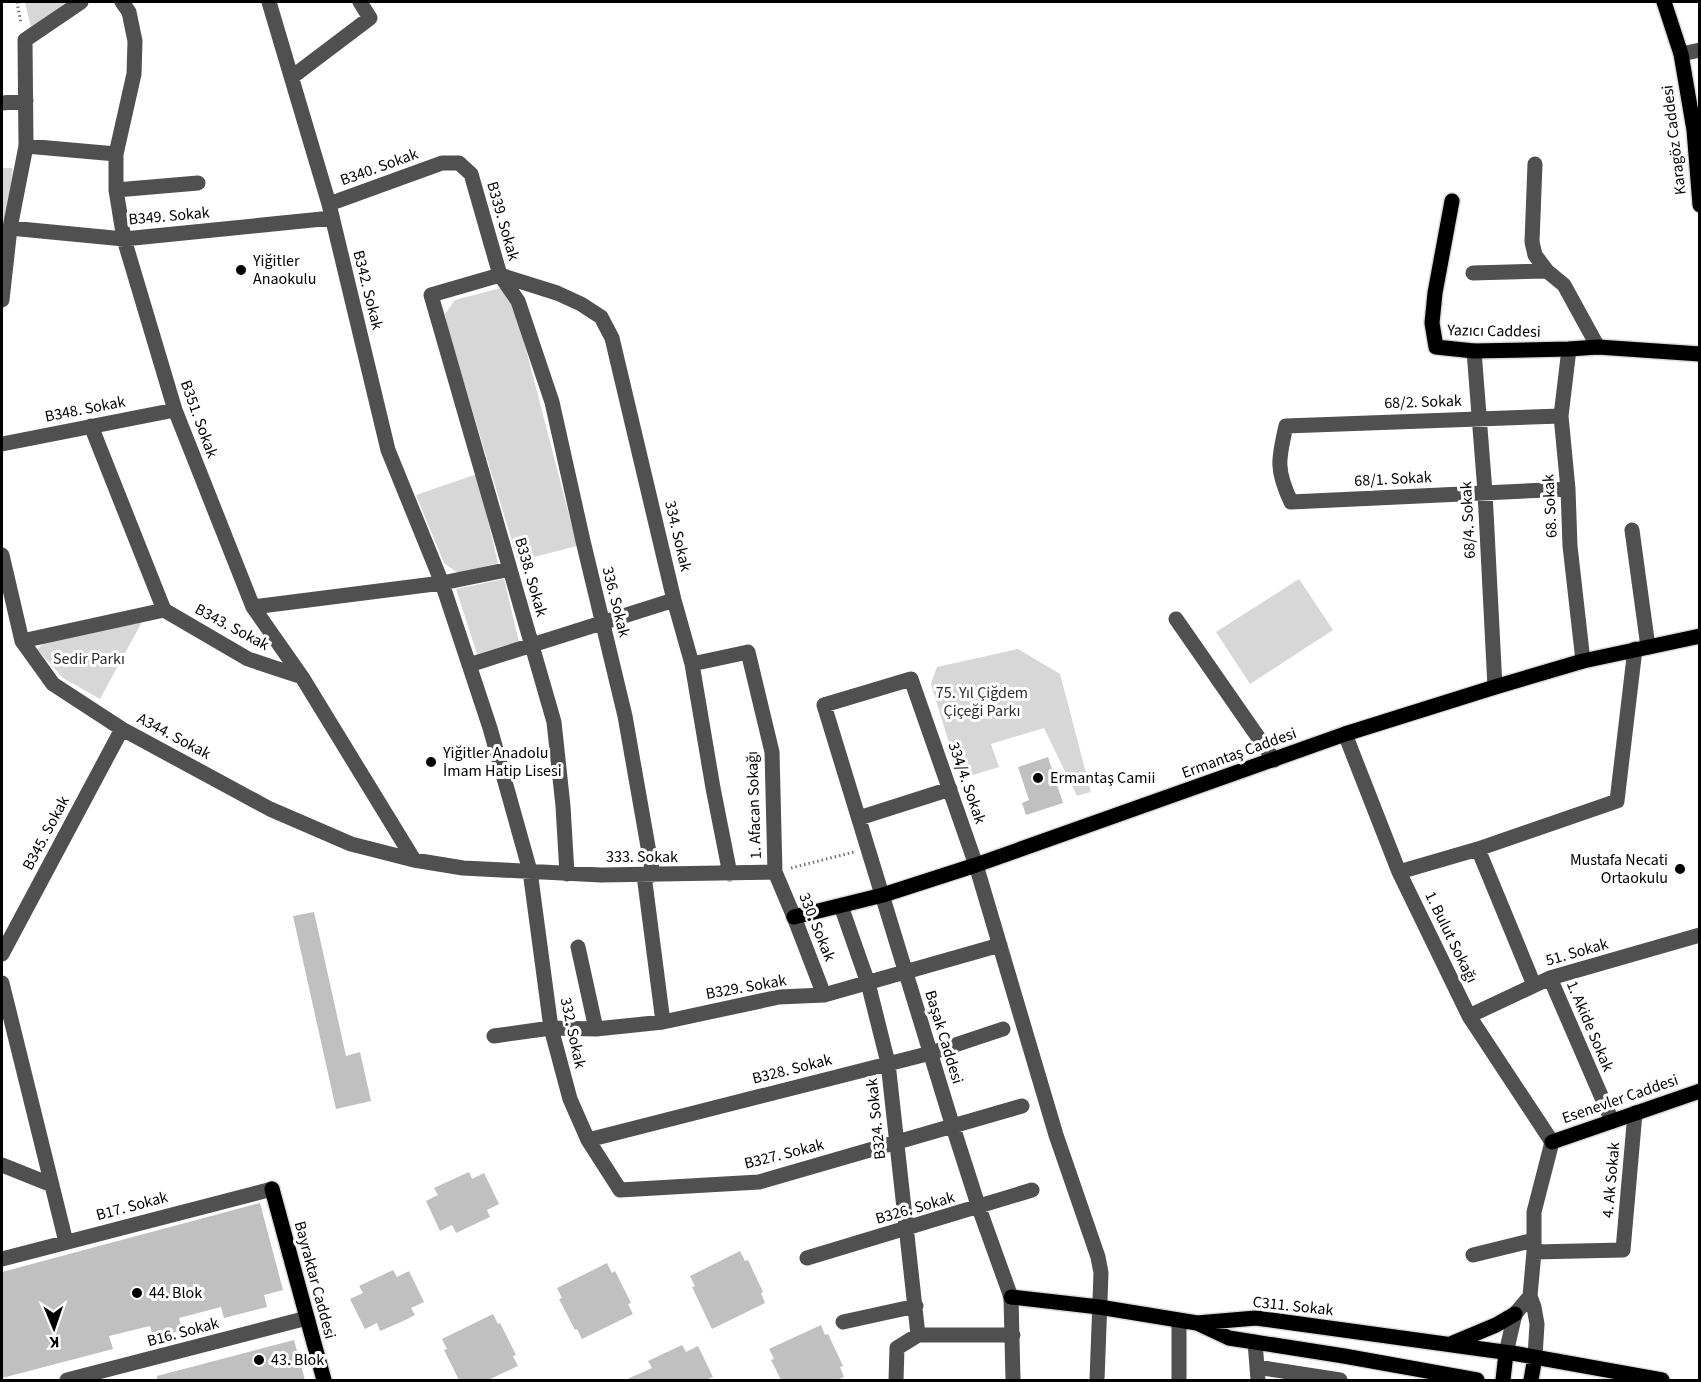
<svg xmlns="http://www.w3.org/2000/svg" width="1701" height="1382" font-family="'Source Sans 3',sans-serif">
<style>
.green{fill:#d7d7d7}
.building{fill:#c0c0c0}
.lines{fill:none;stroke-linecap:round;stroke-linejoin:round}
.major-casing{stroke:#dbdbdb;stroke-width:18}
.path{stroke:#727272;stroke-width:3;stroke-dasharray:1.5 3;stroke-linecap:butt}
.minor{stroke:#505050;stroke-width:15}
.major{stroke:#000;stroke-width:15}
.poi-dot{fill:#000;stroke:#fff;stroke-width:2}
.labels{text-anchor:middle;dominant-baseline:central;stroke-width:6;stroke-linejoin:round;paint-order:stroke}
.street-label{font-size:16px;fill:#000;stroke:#fff}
.poi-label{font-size:16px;fill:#000;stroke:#fff;text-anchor:start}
.park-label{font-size:16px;fill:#2e2e2e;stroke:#fff}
</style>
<rect width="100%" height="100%" fill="#fff"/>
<path class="green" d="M25 2H67L31 28Z
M2 168H13L2 255Z
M501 288 513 299 577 546 518 561 448 330 445 314 455 300Z
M477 474 498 563 458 573 444 563 416 495Z
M504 579 519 642 477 654 456 589Z
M1299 579 1333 630 1250 684 1216 632Z
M142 622 100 699 63 678 37 649 49 639Z
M1018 649 1060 674 1091 792 1077 796 1044 728 991 744 999 767 960 779 931 684 937 667Z"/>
<path class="building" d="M1048 757 1063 803 1026 815 1022 803 1029 800 1018 767Z
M314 912 346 1056 360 1052 371 1101 336 1109 293 916Z
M469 1172 472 1179 484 1173 499 1204 487 1210 490 1217 456 1233 452 1225 440 1231 426 1201 438 1195 434 1188Z
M260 1203 283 1290 264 1295 267 1307 224 1318 221 1307 179 1318 182 1330 153 1338 150 1326 109 1336 113 1349 2 1378V1272Z
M740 1251 745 1261 748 1260 763 1292 761 1293 765 1303 712 1329 692 1287 695 1286 690 1276Z
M607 1263 612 1273 615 1271 631 1303 628 1304 633 1314 582 1339 577 1329 575 1330 559 1299 562 1298 557 1288Z
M393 1270 397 1277 409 1271 424 1302 411 1308 415 1315 401 1322 380 1331 377 1323 365 1329 350 1299 363 1293 359 1286Z
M493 1314 498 1324 500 1323 516 1355 513 1356 518 1366 488 1380H459L444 1350 447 1349 442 1339Z
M821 1325 825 1335 828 1334 843 1366 840 1367 844 1377 837 1380H781L771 1360 774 1359 769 1349Z
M294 1340 305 1380H157V1376Z
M682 1345 686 1352 698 1346 713 1377 705 1380H625L652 1368 648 1361Z"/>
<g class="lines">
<defs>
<path id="major" d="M1664 2 1681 54 1694 130 1700 205
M1452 201 1435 293 1432 323 1436 347 1474 351 1569 349 1598 347 1700 354
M794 917 883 895 976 865 1345 734 1495 687 1583 661 1700 636
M1552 1142 1700 1091
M272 1189 324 1380
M1011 1297 1099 1307 1197 1323 1256 1318 1518 1354 1662 1380
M1197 1323 1229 1338 1344 1356 1477 1380
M1453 1343 1496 1325 1515 1314
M1503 1380 1506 1353
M1531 1380 1535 1357"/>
</defs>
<use href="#major" class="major-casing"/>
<path class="path" d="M17 2 21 23
M791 868 854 852"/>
<path class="minor" d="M122 2 129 12 135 41 134 74 116 154V190L124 239 175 410 253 607 302 677
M269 2 329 204 388 450 442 583 490 728 530 871 551 1028 570 1099 588 1140 620 1190 759 1182 1022 1106
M1681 54 1700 50
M292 77 370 18 360 2
M2 103 26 101
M26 146 116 154
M1535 164 1532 242 1535 255 1547 271
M116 190 198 183
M329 204 442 163H459L471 174 500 275 518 301 552 402 583 541 625 716 653 875
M10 228 124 239 332 218
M1473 273 1547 271 1564 285 1598 347
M2 300 10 228 26 146 25 40 81 2
M1569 349 1561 416 1568 489 1570 546 1583 661
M1474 351 1485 492 1495 687
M1561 416 1286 426C1278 460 1276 470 1291 502L1568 489
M91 426 164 610 248 659 302 677 414 860
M2 444 175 410
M1632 530 1648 647
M2 555 22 641 53 684 122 729 270 809 351 844 414 860 463 868 601 875 775 872
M253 607 442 583 510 569
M1176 619 1274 760
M22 641 164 610
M692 664 748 652 772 752 775 872 794 917 824 995
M469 665 674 600
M1345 734 1399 872 1469 1016 1552 1142 1534 1212V1252L1530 1296 1534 1307 1537 1324 1535 1357
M859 818 950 789
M1478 849 1617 801 1635 649
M1399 872 1478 849 1534 985
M567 874 563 806 554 722 431 295 500 275 557 293 581 304 601 317 612 338 674 600 692 664 713 788 730 874
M644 875 663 1022
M841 906 868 983 888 1063 918 1335 897 1348 896 1380
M578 947 596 1029
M2 954 122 729
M1550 978 1612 1121
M2 983 66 1242
M1469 1016 1550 978 1700 935
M494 1036 551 1028 596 1029 663 1022 779 997 824 995 1000 945
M588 1140 931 1053 1003 1029
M2 1165 52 1185
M1534 1252 1623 1250 1635 1113
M1473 1255 1534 1240
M807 1258 1032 1190
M2 1259 272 1189
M1179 1321V1380
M843 1322 916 1306
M918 1335H1013
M1255 1342 1258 1380
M1506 1353 1515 1314 1530 1296
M1257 1367 1340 1380
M67 1380 307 1318
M1013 1380 1011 1297 979 1208 953 1127 824 705 911 679 976 865 1056 1135 1098 1257 1101 1273 1097 1380"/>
<use href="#major" class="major"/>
</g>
<g class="poi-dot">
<circle cx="241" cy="270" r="6"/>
<circle cx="431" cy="762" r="6"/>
<circle cx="1038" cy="778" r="6"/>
<circle cx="1680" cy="869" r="6"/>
<circle cx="137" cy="1293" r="6"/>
<circle cx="259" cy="1360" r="6"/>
</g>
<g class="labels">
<g class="street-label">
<text transform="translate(1674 140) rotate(-97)">Karagöz Caddesi</text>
<text transform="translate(379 167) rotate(-20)">B340. Sokak</text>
<text transform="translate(169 216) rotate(-5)">B349. Sokak</text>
<text transform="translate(503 221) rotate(74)">B339. Sokak</text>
<text transform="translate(368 290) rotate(76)">B342. Sokak</text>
<text transform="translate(1494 331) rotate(1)">Yazıcı Caddesi</text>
<text transform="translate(1423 402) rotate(-2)">68/2. Sokak</text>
<text transform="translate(85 409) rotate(-11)">B348. Sokak</text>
<text transform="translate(199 419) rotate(70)">B351. Sokak</text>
<text transform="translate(1393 479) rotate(-3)">68/1. Sokak</text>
<text transform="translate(1550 506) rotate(-93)">68. Sokak</text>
<text transform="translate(1468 520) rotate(-93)">68/4. Sokak</text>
<text transform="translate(678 536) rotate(77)">334. Sokak</text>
<text transform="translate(531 577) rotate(74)">B338. Sokak</text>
<text transform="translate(616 602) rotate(76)">336. Sokak</text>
<text transform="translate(232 627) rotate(28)">B343. Sokak</text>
<text transform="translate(174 736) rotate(28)">A344. Sokak</text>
<text transform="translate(1239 753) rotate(-20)">Ermantaş Caddesi</text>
<text transform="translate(967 783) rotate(71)">334/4. Sokak</text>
<text transform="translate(754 805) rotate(-92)">1. Afacan Sokağı</text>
<text transform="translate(46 833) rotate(-62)">B345. Sokak</text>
<text x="642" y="857">333. Sokak</text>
<text transform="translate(817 927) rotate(68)">330. Sokak</text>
<text transform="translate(1451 937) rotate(64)">1. Bulut Sokağı</text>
<text transform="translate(1577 952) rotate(-16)">51. Sokak</text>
<text transform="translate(746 987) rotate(-10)">B329. Sokak</text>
<text transform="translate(1590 1026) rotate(67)">1. Akide Sokak</text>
<text transform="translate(573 1033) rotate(78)">332. Sokak</text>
<text transform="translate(944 1037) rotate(73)">Başak Caddesi</text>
<text transform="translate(792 1069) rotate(-14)">B328. Sokak</text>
<text transform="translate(1620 1099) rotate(-19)">Esenevler Caddesi</text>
<text transform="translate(876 1119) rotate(-96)">B324. Sokak</text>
<text transform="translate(784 1154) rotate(-14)">B327. Sokak</text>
<text transform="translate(1611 1180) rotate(-85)">4. Ak Sokak</text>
<text transform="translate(132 1206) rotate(-15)">B17. Sokak</text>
<text transform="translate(915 1208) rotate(-16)">B326. Sokak</text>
<text transform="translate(315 1280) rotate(75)">Bayraktar Caddesi</text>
<text transform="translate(1293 1306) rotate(6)">C311. Sokak</text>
<text transform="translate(183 1332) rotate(-15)">B16. Sokak</text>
</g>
<g class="poi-label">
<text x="253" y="261">Yiğitler<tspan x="253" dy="18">Anaokulu</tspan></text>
<text x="443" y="753">Yiğitler Anadolu<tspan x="443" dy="18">İmam Hatip Lisesi</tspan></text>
<text x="1050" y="778">Ermantaş Camii</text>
<text x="1668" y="860" text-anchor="end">Mustafa Necati<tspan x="1668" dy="18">Ortaokulu</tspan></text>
<text x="149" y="1293">44. Blok</text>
<text x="271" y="1360">43. Blok</text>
</g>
<g class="park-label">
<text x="89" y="659">Sedir Parkı</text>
<text x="982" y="693">75. Yıl Çiğdem<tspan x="982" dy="18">Çiçeği Parkı</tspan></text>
</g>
</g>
<rect width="1701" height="1382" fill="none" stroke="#000000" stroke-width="6"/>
<g transform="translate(54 1328) rotate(178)" stroke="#ffffff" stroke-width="4.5" paint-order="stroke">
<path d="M0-4.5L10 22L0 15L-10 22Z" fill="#000000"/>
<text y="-9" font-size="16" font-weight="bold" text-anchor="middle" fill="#000000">K</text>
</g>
</svg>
